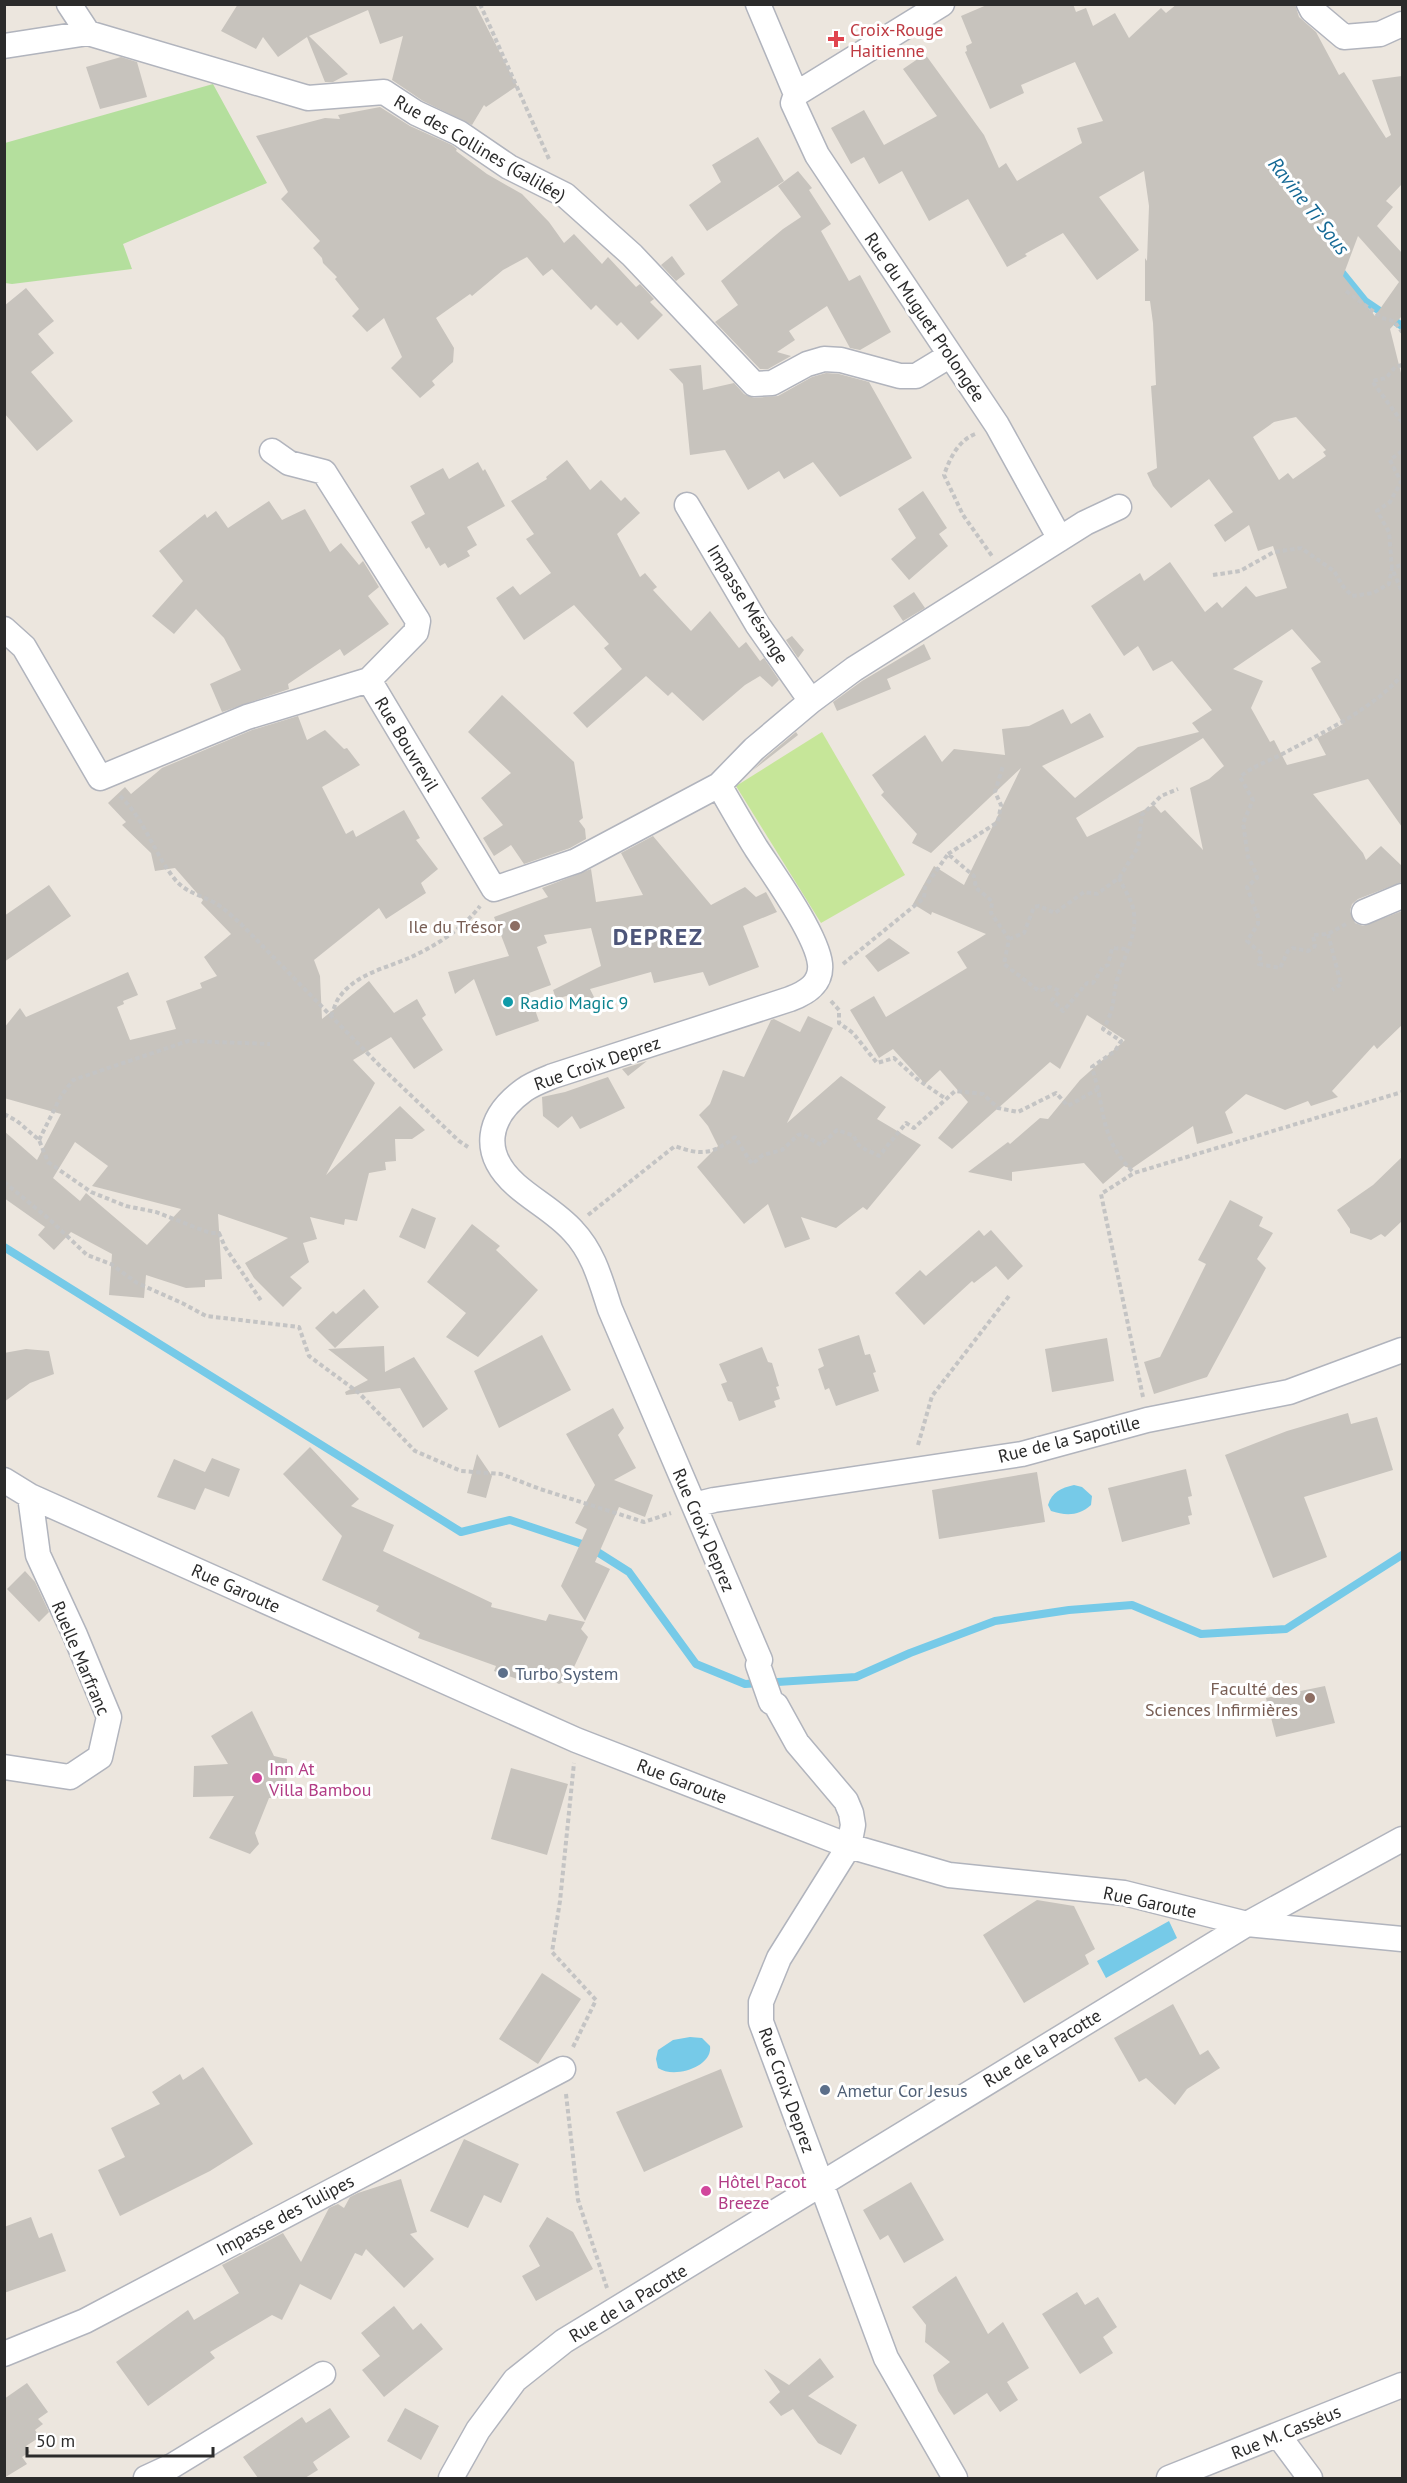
<svg xmlns="http://www.w3.org/2000/svg" width="1407" height="2483" font-family="'PT Sans',sans-serif">
<style>
.green{fill:#b4df9d}
.pitch{fill:#c6e699}
.water{fill:#76cae8}
.lines{fill:none;stroke-linecap:round;stroke-linejoin:round}
.stream{stroke:#76cae8;stroke-width:8}
.building{fill:#c7c3bd;fill-rule:evenodd}
.minor-casing{stroke:#b1b4bd;stroke-width:27}
.path{stroke:#c4c4c4;stroke-width:4;stroke-dasharray:4.5 3;stroke-linecap:butt}
.minor{stroke:#fff;stroke-width:24}
.health-dot{fill:#e0444e;stroke:#fff;stroke-width:2}
.education-dot{fill:#8d6e63;stroke:#fff;stroke-width:2}
.culture-dot{fill:#0f9aa8;stroke:#fff;stroke-width:2}
.service-dot{fill:#5c6f8a;stroke:#fff;stroke-width:2}
.hotel-dot{fill:#d1479c;stroke:#fff;stroke-width:2}
.labels{text-anchor:middle;dominant-baseline:central;stroke-width:6;stroke-linejoin:round;paint-order:stroke}
.health-label{font-size:18px;fill:#be3a42;stroke:#fff;text-anchor:start}
.street-label{font-size:18px;fill:#2b2b2b;stroke:#fff}
.education-label{font-size:18px;fill:#785e54;stroke:#fff;text-anchor:end}
.culture-label{font-size:18px;fill:#0d838f;stroke:#fff;text-anchor:start}
.service-label{font-size:18px;fill:#4e5e75;stroke:#fff;text-anchor:start}
.hotel-label{font-size:18px;fill:#b23c85;stroke:#fff;text-anchor:start}
.water-label{font-size:20px;font-style:italic;fill:#156995;stroke:#fff}
.district-label{font-size:24px;font-weight:bold;letter-spacing:1.5px;fill:#4d5579;stroke:#fff}
</style>
<rect width="100%" height="100%" fill="#ece6de"/>
<path class="green" d="M213 84 267 183 123 244 132 269 12 284 5 283V143Z"/>
<path class="pitch" d="M822 732 905 875 821 923 736 786Z"/>
<path class="water" d="M1074 1485 1082 1487 1092 1496 1091 1505C1079 1516 1066 1516 1051 1511L1048 1505C1052 1492 1061 1488 1074 1485Z
M1169 1921 1177 1938 1106 1978 1097 1961Z
M690 2037 702 2038 710 2046C713 2067 674 2079 658 2068L656 2059 658 2050 673 2040Z"/>
<g class="lines">
<path class="stream" d="M1339 269 1365 301 1402 326
M4 1247 461 1532 510 1520 588 1546 629 1572 696 1664 745 1684 856 1677 910 1653 995 1621 1069 1610 1132 1605 1201 1634 1286 1629 1402 1555"/>
</g>
<path class="building" d="M238 4H475L517 86 486 107 484 105 472 125 423 101 392 80 403 36 380 44 368 10 309 36 348 74 333 82H325L307 37 278 57 263 37 256 49 221 31Z
M989 4H1073L1076 12 1086 8 1093 26 1115 13 1129 38 1161 8 1166 13 1177 4H1295L1299 17 1316 32 1339 75 1344 72 1386 138 1391 135 1372 80 1402 76V184L1386 201 1393 207 1377 226 1402 253V316L1390 329 1402 377V827L1368 779 1313 794 1363 853 1366 860 1381 846 1402 866V882L1358 899 1352 904 1350 911 1355 923 1363 926 1402 911V1025L1377 1049 1374 1045 1332 1091 1338 1097 1311 1106 1308 1101 1285 1110 1246 1094 1225 1112 1233 1133 1197 1144 1193 1126 1131 1169 1124 1166 1103 1184 1084 1163 1012 1172V1181L968 1172 1008 1142 1010 1144 1040 1118 1048 1119 1080 1080 1125 1040 1087 1015 1060 1069 1050 1062 952 1149 938 1138 968 1102 940 1070 925 1084 893 1049 879 1058 850 1010 874 996 886 1017 967 968 957 952 986 934 932 912 931 915 913 904 934 866 964 885 1021 768 931 853 912 843 917 834 881 795 884 792 872 775 925 735 942 762 954 749 1005 755 1002 729 1029 726 1063 709 1071 724 1090 713 1104 737 1042 766 1075 798 1138 747 1199 732 1192 723 1212 710 1172 661 1153 671 1138 646 1124 656 1091 606 1140 573 1144 581 1170 562 1205 612 1217 602 1222 608 1246 586 1256 597 1287 588 1273 546 1258 551 1249 525 1225 542 1214 525 1233 512 1209 479 1171 508 1153 486 1147 473 1157 468 1151 386 1156 385 1153 323 1150 301H1145V258L1147 261 1149 206 1144 171 1099 197 1139 250 1097 280 1063 233 1025 254 1027 256 1007 267 968 199 929 221 902 171 879 184 864 157 851 164 831 128 864 110 884 145 937 116 903 69 925 54 984 135 999 168 1006 163 1017 181 1082 143 1077 128 1103 121 1075 62 1021 85 1024 93 990 109 965 52 967 51 966 46 972 43 961 16ZM1358 236 1399 282 1375 316 1343 276ZM1296 417 1326 450 1323 452 1326 456 1293 479 1288 473 1279 480 1253 437 1274 422ZM1292 629 1321 662 1311 668 1343 724 1317 738 1326 755 1287 765 1274 740 1270 742 1251 708 1263 681 1233 669ZM1203 738 1224 766 1209 779 1190 788 1203 850 1165 810 1161 813 1154 805 1087 837 1076 818Z
M121 57 137 62 147 97 100 109 86 67Z
M380 107 410 126 452 145 457 149 456 151 487 174 522 194 549 222 564 243 574 234 602 264 608 257 636 287 640 284 654 299 650 302 663 315 638 340 621 322 617 326 596 305 591 310 552 269 543 276 527 257 503 270 472 296 470 294 436 318 454 348 453 362 432 381 435 385 420 398 391 368 402 357 384 318 367 332 352 316 359 309 335 279 337 277 323 263 322 258 313 248 320 241 281 199 288 192 256 136 325 118 340 119 338 115Z
M758 137 784 181 707 231 689 205 721 182 712 165Z
M798 171 812 188 809 190 831 224 821 231 849 281 860 275 891 332 860 350 850 348 827 306 789 331 795 340 777 352 791 356 768 369H760L715 322 738 305 721 281 783 229 801 217 778 186Z
M672 256 685 274 676 281 661 265Z
M26 288 54 321 38 334 54 353 31 372 73 421 37 451 4 413V306Z
M701 365 703 390 734 383 744 394 754 398 778 396 812 377 826 373 839 374 869 382 912 458 840 497 813 462 784 479 779 471 748 490 725 450 690 455 683 384 669 369Z
M567 460 590 490 601 480 621 501 625 497 640 513 617 534 640 577 645 573 657 587 653 590 691 631 710 611 739 648 746 642 760 661 764 658 779 680 772 687 760 676 745 685 703 721 672 692 668 696 646 676 587 728 573 713 622 669 604 648 609 644 574 605 524 640 496 598 513 586 520 595 551 573 526 539 534 534 511 501 547 479 546 477Z
M478 462 483 471 485 469 505 506 467 527 477 545 467 551 470 556 448 568 445 563 440 566 429 547 426 549 411 522 425 514 410 486 443 468 449 479Z
M923 491 947 528 939 534 948 546 909 580 891 559 916 538 898 509Z
M269 501 282 520 305 509 330 552 341 543 359 565 363 561 379 587 368 596 389 624 344 656 340 649 288 684 289 689 222 712 210 684 241 670 224 638 196 609 174 634 152 616 183 581 159 551 205 514 207 518 216 511 228 528Z
M914 592 925 608 903 621 893 606Z
M792 636 804 650 798 658 786 640Z
M924 644 931 659 887 679 891 689 837 711 833 702 862 681Z
M502 695 574 762 583 818 579 821 585 829 586 839 570 848 524 864 511 845 494 856 483 838 503 825 481 798 511 773 468 732Z
M298 716 307 740 325 730 344 749 347 748 360 765 322 787 346 834 353 830 356 837 404 810 420 838 416 840 438 869 421 883 426 893 386 919 379 908 314 960 320 976 322 1019 369 981 394 1013 417 999 426 1015 422 1018 443 1050 414 1069 391 1037 353 1060 375 1083 326 1175 400 1106 425 1130 412 1139H395L396 1161 385 1162 386 1170 369 1173 357 1221 345 1219 344 1225 310 1217 317 1239 303 1243 309 1262 290 1277 302 1288 283 1307 254 1278 245 1263 288 1238 218 1214 222 1279 205 1280V1287L186 1288 146 1275 144 1298 109 1295 112 1254 71 1232 54 1250 38 1235 45 1227 4 1198V1131L37 1160 61 1114 4 1098V1028L20 1008 26 1017 128 972 138 995 123 1001 124 1004 117 1007 130 1040 176 1029 166 1001 202 988 200 983 217 976 204 957 231 934 201 903 203 900 175 868 155 871 151 853 122 825 126 822 108 803 125 787 131 794 162 768 252 730ZM75 1142 108 1166 92 1186 181 1209 147 1245 86 1193 80 1201 53 1178Z
M796 732 798 735 752 771 764 759Z
M653 836 711 905 745 887 756 897 766 892 777 912 743 926 759 967 709 986 703 972 654 983 651 972 590 989 595 999 577 1009 570 995 556 999 553 990 601 966 591 928 544 935 547 943 537 947 551 985 529 993 539 1021 496 1036 474 979 455 994 448 972 509 956 494 917 548 897 542 888 591 869 596 902 643 895 621 853Z
M49 885 71 916 4 962V916Z
M889 938 910 953 878 972 865 956Z
M808 1016 833 1028 787 1123 841 1076 886 1107 877 1119 921 1145 867 1210 863 1207 836 1228 801 1217 810 1239 785 1248 768 1204 744 1224 697 1167 718 1146 708 1126 699 1115 710 1104 723 1070 744 1077 771 1020 774 1019 800 1032Z
M647 1061 628 1076 622 1069Z
M608 1077 625 1108 580 1129 572 1116 558 1128 543 1116 542 1097 565 1092Z
M1402 1157V1221L1385 1237 1381 1234 1371 1240 1350 1233V1229L1337 1210 1373 1185Z
M1230 1200 1263 1217 1259 1226 1273 1233 1257 1259 1266 1268 1207 1377 1154 1394 1144 1362 1160 1357 1206 1264 1198 1260Z
M412 1208 436 1218 425 1249 399 1237Z
M472 1224 500 1246 496 1250 538 1290 478 1357 446 1337 466 1313 427 1282Z
M979 1230 984 1236 991 1230 1023 1266 1008 1280 996 1266 974 1283 972 1281 924 1325 895 1293 920 1270 926 1276Z
M364 1289 379 1307 335 1348 315 1328 333 1311 336 1314Z
M542 1335 571 1390 499 1428 474 1371Z
M859 1335 865 1355 870 1354 876 1372 873 1373 879 1391 836 1406 829 1388 825 1390 818 1369 824 1366 818 1349Z
M1107 1338 1114 1381 1052 1392 1045 1349Z
M384 1346 385 1372 414 1357 448 1409 423 1428 400 1388 346 1395 345 1392 368 1380 328 1349Z
M762 1347 768 1362 772 1363 779 1386 776 1387 780 1399 774 1401 776 1407 739 1421 732 1402 728 1401 721 1384 727 1382 719 1364Z
M26 1349 49 1351 54 1374 30 1383 4 1402V1353Z
M613 1408 624 1428 618 1435 636 1468 614 1480 653 1495 645 1517 619 1507 595 1562 610 1569 585 1621 561 1586 587 1529 575 1523 595 1485 566 1434Z
M1348 1413 1351 1424 1377 1417 1393 1470 1304 1497 1327 1557 1273 1578 1225 1455 1287 1431Z
M310 1447 359 1499 351 1506 394 1525 383 1551 492 1603 491 1607 546 1621 549 1614 585 1622 581 1629 588 1637 568 1680 559 1684 522 1666 517 1679 494 1671 496 1666 418 1638 420 1633 376 1611 379 1606 322 1580 342 1536 283 1474Z
M477 1454 492 1476 486 1498 467 1493Z
M212 1458 240 1469 229 1497 205 1488 195 1510 157 1497 174 1459 205 1472Z
M1186 1469 1192 1496 1188 1497 1192 1515 1188 1516 1190 1524 1122 1542 1108 1488Z
M1037 1472 1045 1522 939 1539 932 1490Z
M25 1571 35 1582 49 1612 39 1622 7 1589Z
M1325 1686 1335 1723 1276 1737 1266 1698Z
M252 1711 274 1756 287 1759 286 1797 269 1798 255 1833 259 1844 250 1854 209 1838 234 1796 193 1797 194 1766 228 1764 211 1736Z
M511 1768 568 1784 547 1855 491 1839Z
M1037 1900 1074 1906 1095 1949 1085 1955 1089 1964 1024 2003 983 1935Z
M542 1973 581 1999 538 2064 499 2039Z
M1173 2004 1200 2055 1208 2050 1220 2068 1187 2089 1175 2105 1146 2078 1139 2082 1114 2038Z
M203 2067 253 2144 210 2171 120 2216 98 2170 125 2157 111 2128 160 2104 152 2092 180 2074 183 2080Z
M721 2069 743 2127 644 2172 616 2112Z
M464 2139 519 2164 501 2203 484 2195 468 2228 430 2211Z
M401 2179 417 2232 410 2234 434 2259 404 2288 366 2249 362 2256 355 2253 331 2300 300 2284 282 2320 272 2315 210 2352 215 2358 148 2406 116 2362 188 2310 194 2320 239 2293 222 2265 283 2233 301 2262 329 2208 338 2204 344 2208 350 2197 358 2193Z
M911 2182 944 2240 904 2263 888 2235 880 2240 863 2210Z
M31 2217 39 2238 52 2233 66 2271 4 2293V2227Z
M547 2217 573 2232 593 2269 536 2301 522 2276 540 2266 529 2246Z
M956 2276 988 2334 1003 2322 1029 2368 1007 2382 1018 2400 1000 2412 987 2393 954 2415 938 2391 933 2375 950 2362 925 2342 926 2325 912 2307Z
M1077 2292 1085 2305 1098 2297 1117 2327 1103 2337 1113 2353 1080 2374 1042 2314Z
M394 2306 413 2330 421 2323 443 2349 384 2397 362 2370 380 2356 361 2333Z
M820 2358 834 2377 808 2396 857 2425 841 2455 818 2443 793 2409 781 2416 769 2402 780 2392 764 2369 789 2385Z
M27 2383 48 2412 38 2419 43 2424 35 2430 40 2437 26 2446 30 2452 22 2457 27 2464 4 2478V2399Z
M330 2408 350 2437 313 2462 318 2470 305 2478H258L243 2457 302 2417 306 2423Z
M405 2408 439 2426 421 2460 387 2441Z"/>
<g class="lines">
<defs>
<path id="minor" d="M69 4 88 33
M758 4 796 94
M1309 4 1312 10 1344 37 1380 34 1402 24
M4 46 88 33 308 98 384 92 416 113 459 133 509 167 565 195 632 255 754 384 772 383 807 364 824 359 841 360 900 376H916L949 356
M796 94 793 103 817 155 997 425 1060 539
M796 94 942 4
M272 451 289 463 324 472 418 621 416 632 369 680 494 889 576 861 719 785 754 749 811 701 854 669 1085 523 1119 507
M687 505 757 624 811 701
M4 629 24 647 100 778 247 717 369 680
M719 785C731 806 743 827 756 848 773 874 817 935 820 964 822 984 806 993 790 999L553 1076C543 1080 532 1084 524 1090 487 1117 480 1153 516 1185 534 1201 557 1213 573 1231 594 1253 601 1282 610 1309L760 1660 758 1665 771 1702 776 1705 797 1743 846 1801 851 1813 853 1825 849 1846 779 1958 761 2002V2022L886 2358 955 2478
M1364 912 1402 896
M4 1480 30 1496 576 1740 849 1846 949 1875 1124 1893 1247 1924 1402 1939
M694 1505 714 1500 1022 1454 1147 1420 1289 1392 1402 1350
M4 1767 70 1777 100 1757 109 1717 75 1635 38 1555 30 1496
M4 2354 85 2321 563 2069
M1278 2435 1310 2478
M146 2478 172 2466 323 2374
M451 2478 478 2430 515 2380 564 2341 1247 1924 1402 1839
M1169 2478 1402 2385"/>
</defs>
<use href="#minor" class="minor-casing"/>
<path class="path" d="M480 4 549 159
M1346 291 1382 318 1394 321 1402 332
M1402 365 1395 367 1386 378 1372 381 1402 422
M975 434C958 441 950 458 944 475L963 515 992 556
M1402 451 1390 460 1401 482 1390 502 1377 511 1389 532 1392 568 1402 592
M1213 575 1240 571 1274 552 1301 548 1334 571 1342 585 1352 596 1373 593 1389 584 1392 568 1402 565
M120 796C145 820 153 851 173 877 185 893 199 894 215 903 224 908 233 917 241 924L380 1066 459 1141 468 1147
M948 854 998 822 1001 805 995 792 1003 766
M1119 878 1138 847 1142 815 1161 796 1178 789
M1346 924 1328 934 1313 935 1315 946 1308 951 1293 948 1288 951 1280 968 1259 964 1261 953 1247 941 1258 924V917L1247 887 1257 878 1256 873 1248 857 1243 823 1253 800 1240 777C1254 765 1270 761 1286 752 1324 732 1374 708 1402 675
M1328 934 1341 984 1332 990
M1009 939 1024 933 1034 907 1039 906 1055 913 1084 892 1097 894 1119 878C1124 889 1133 902 1134 913 1137 937 1123 958 1117 980 1112 1000 1115 1010 1103 1029L1121 1041 1115 1051 1092 1067 1098 1089
M843 964 924 898 925 887 948 854 974 876 976 888 992 901 991 913 1009 939 1004 964 1039 991 1050 987 1060 991 1052 1000 1063 1011 1087 983H1093L1103 967 1108 965 1112 948 1127 949
M831 1001 839 1010V1023L853 1033 877 1063 894 1058 917 1079 946 1099
M331 1016C334 1009 336 1000 341 995 357 974 386 968 409 958 434 947 464 928 480 906
M4 1114 17 1121 39 1140 48 1162 91 1192 126 1206 156 1212 210 1233H219L225 1247 262 1302
M39 1140 61 1096 73 1080 188 1041 270 1044
M4 1182 48 1218 87 1255 111 1264 137 1283 182 1303 206 1316 299 1327 309 1356 359 1393 415 1451 461 1471 501 1474 540 1489 644 1522 671 1513
M588 1215 675 1146C702 1156 713 1154 735 1137L752 1164 763 1155 782 1150 798 1135 802 1134 821 1145 837 1130 854 1136C858 1150 868 1149 879 1156L906 1123 914 1128 955 1091 983 1094 998 1108 1018 1112 1056 1093 1068 1106 1098 1089C1105 1125 1107 1146 1134 1173
M1143 1397 1101 1194 1134 1173 1402 1092
M918 1445 932 1396 1009 1296
M573 2047 596 2000 552 1952 560 1901 574 1763
M566 2094 578 2200 607 2288"/>
<use href="#minor" class="minor"/>
</g>
<path class="health-dot" d="M833 30h6v6h6v6h-6v6h-6v-6h-6v-6h6z"/>
<g class="education-dot">
<circle cx="515" cy="926" r="6"/>
<circle cx="1310" cy="1698" r="6"/>
</g>
<circle class="culture-dot" cx="508" cy="1002" r="6"/>
<g class="service-dot">
<circle cx="503" cy="1673" r="6"/>
<circle cx="825" cy="2090" r="6"/>
</g>
<g class="hotel-dot">
<circle cx="257" cy="1778" r="6"/>
<circle cx="706" cy="2191" r="6"/>
</g>
<g class="labels">
<g class="health-label">
<text x="850" y="29">Croix-Rouge<tspan x="850" dy="21">Haitienne</tspan></text>
</g>
<g class="street-label">
<text transform="translate(480 148) rotate(30)">Rue des Collines (Galilée)</text>
<text transform="translate(925 317) rotate(56)">Rue du Muguet Prolongée</text>
<text transform="translate(748 604) rotate(58)">Impasse Mésange</text>
<text transform="translate(407 744) rotate(59)">Rue Bouvrevil</text>
<text transform="translate(597 1063) rotate(-19)">Rue Croix Deprez</text>
<text transform="translate(1069 1439) rotate(-14)">Rue de la Sapotille</text>
<text transform="translate(704 1530) rotate(67)">Rue Croix Deprez</text>
<text transform="translate(236 1588) rotate(24)">Rue Garoute</text>
<text transform="translate(81 1658) rotate(67)">Ruelle Marfranc</text>
<text transform="translate(682 1781) rotate(21)">Rue Garoute</text>
<text transform="translate(1150 1902) rotate(12)">Rue Garoute</text>
<text transform="translate(1042 2048) rotate(-31)">Rue de la Pacotte</text>
<text transform="translate(787 2090) rotate(70)">Rue Croix Deprez</text>
<text transform="translate(285 2215) rotate(-28)">Impasse des Tulipes</text>
<text transform="translate(628 2303) rotate(-31)">Rue de la Pacotte</text>
<text transform="translate(1286 2432) rotate(-22)">Rue M. Casséus</text>
</g>
<g class="education-label">
<text x="503" y="926">Ile du Trésor</text>
<text x="1298" y="1688">Faculté des<tspan x="1298" dy="21">Sciences Infirmières</tspan></text>
</g>
<g class="culture-label">
<text x="520" y="1002">Radio Magic 9</text>
</g>
<g class="service-label">
<text x="515" y="1673">Turbo System</text>
<text x="837" y="2090">Ametur Cor Jesus</text>
</g>
<g class="hotel-label">
<text x="269" y="1768">Inn At<tspan x="269" dy="21">Villa Bambou</tspan></text>
<text x="718" y="2181">Hôtel Pacot<tspan x="718" dy="21">Breeze</tspan></text>
</g>
<g class="water-label">
<text transform="translate(1309 206) rotate(52)">Ravine Ti Sous</text>
</g>
<g class="district-label">
<text x="658" y="936">DEPREZ</text>
</g>
</g>
<rect width="1407" height="2483" fill="none" stroke="#2b2b2b" stroke-width="12"/>
<path d="M27 2447v9h186v-9" fill="none" stroke="#2b2b2b" stroke-width="3"/>
<text x="36" y="2447" font-size="18" fill="#2b2b2b" stroke="#ffffff" stroke-width="4.5" paint-order="stroke">50 m</text>
</svg>
